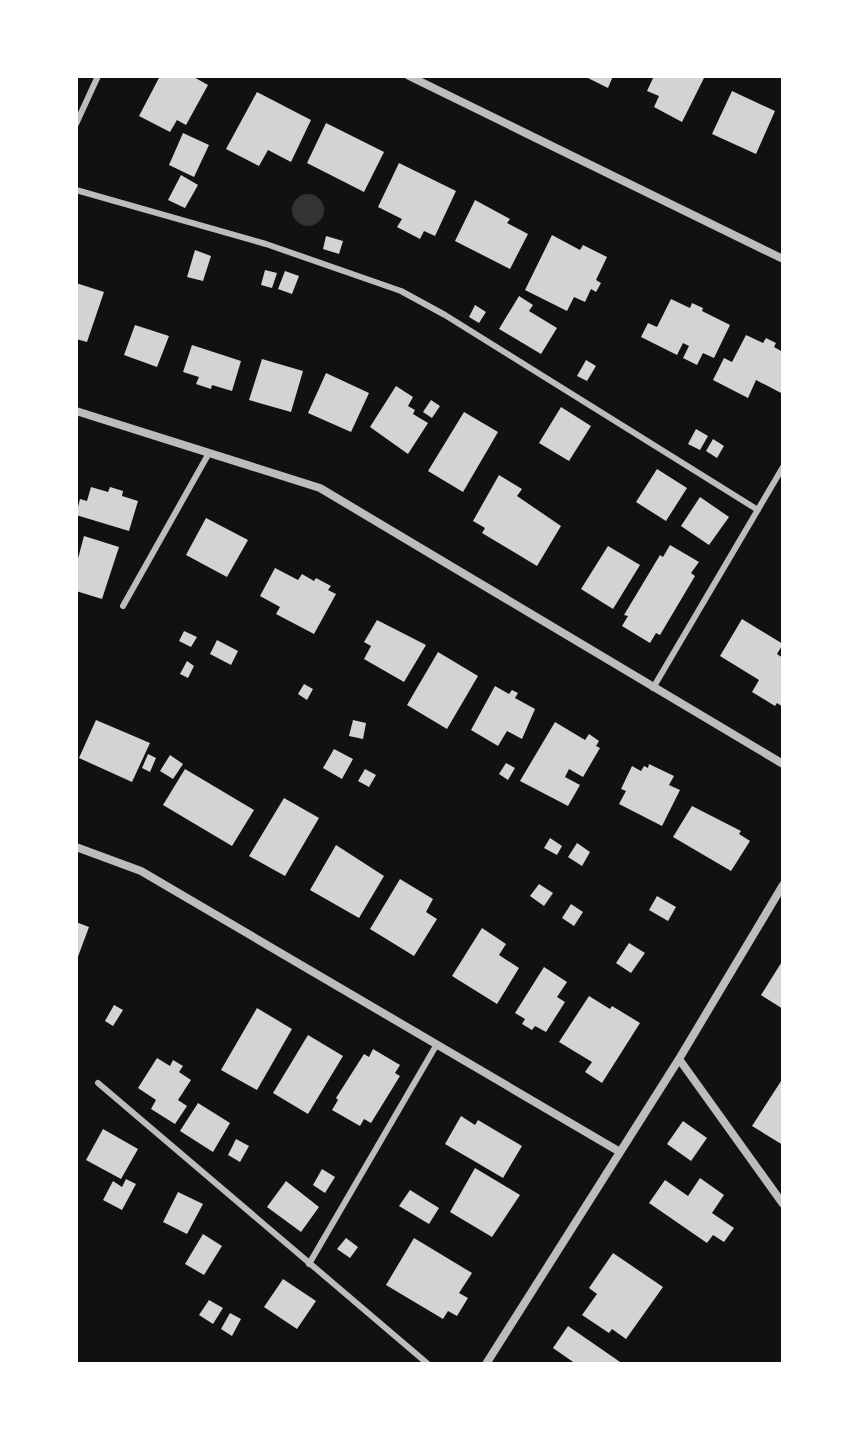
<svg xmlns="http://www.w3.org/2000/svg" width="859" height="1440" font-family="'Fira Sans Condensed',sans-serif">
<style>
.water{fill:#333}
.building{fill:#d3d3d3}
.lines{fill:none;stroke-linecap:round;stroke-linejoin:round}
.service{stroke:#bcbcbc;stroke-width:6}
.minor{stroke:#bcbcbc;stroke-width:8}
</style>
<rect width="100%" height="100%" fill="#111"/>
<path class="water" d="M292 210a16 16 0 1 1 32 0a16 16 0 1 1-32 0Z"/>
<path class="building" d="M160 76H192L208 85 186 125 177 120 170 132 139 116Z
M584 76H613L608 88Z
M654 76H705L682 122 654 107 659 96 647 91Z
M732 91 775 111 756 154 712 134Z
M257 92 311 120 291 162 268 150 259 166 226 149Z
M326 123 384 152 364 192 307 163Z
M183 133 209 145 194 177 169 165Z
M399 163 456 191 435 236 424 231 420 239 397 227 402 219 378 207Z
M181 175 198 185 185 208 168 200Z
M475 200 510 219 507 223 528 234 510 269 455 241Z
M552 235 580 250 583 245 607 257 596 280 601 283 596 292 591 289 585 302 574 297 567 311 525 290Z
M326 236 343 241 339 254 323 249Z
M195 250 211 256 203 281 187 277Z
M265 270 277 273 272 288 261 285Z
M285 271 299 276 292 294 278 289Z
M76 283 104 292 87 342 76 339Z
M519 296 533 305 529 311 557 328 541 354 499 329Z
M671 299 690 308 692 303 703 308 702 311 730 325 714 358 703 353 697 365 683 358 689 346 683 343 677 355 641 337 648 323 657 327Z
M475 305 486 312 479 323 469 317Z
M135 325 169 336 157 367 124 355Z
M746 335 763 343 766 338 776 343 774 347 783 352V394L756 380 748 398 713 380 724 358 732 362Z
M192 345 241 361 232 391 212 385 211 389 196 384 199 377 183 372Z
M262 359 303 371 291 412 249 400Z
M586 360 596 366 587 381 577 376Z
M326 373 369 393 351 432 308 413Z
M396 386 413 397 408 406 415 410 413 414 428 423 408 454 370 427Z
M431 400 440 406 432 418 423 412Z
M561 407 591 426 569 461 539 443Z
M464 412 498 432 463 492 428 471Z
M696 429 708 436 700 450 688 444Z
M713 439 724 446 717 458 706 451Z
M657 469 687 488 666 521 636 502Z
M499 475 522 489 517 496 561 526 537 566 482 533 485 528 473 521Z
M91 487 108 492 110 487 123 491 122 496 138 501 129 531 76 515 80 499 87 501Z
M700 497 729 517 709 545 681 526Z
M206 518 248 540 227 577 186 555Z
M84 536 119 547 102 599 76 591V566Z
M670 545 699 562 691 573 695 576 660 635 656 633 650 643 622 626 628 616 624 615 660 555 663 557Z
M608 546 640 565 613 609 581 589Z
M275 568 298 580 302 574 314 581 316 578 331 586 328 590 336 594 314 634 276 614 280 607 260 596Z
M742 619 783 644 777 654 783 658V707L777 703 775 706 752 692 759 680 720 656Z
M377 620 426 645 404 682 364 659 371 646 364 642Z
M184 631 197 637 191 647 179 641Z
M217 640 238 651 231 665 210 654Z
M438 652 478 676 447 729 407 705Z
M187 661 194 666 188 678 180 674Z
M304 684 313 689 307 700 298 694Z
M495 686 509 694 512 690 518 693 515 698 535 709 522 739 507 731 498 746 471 730Z
M96 720 150 743 132 782 79 758Z
M353 720 366 723 363 739 349 736Z
M555 722 585 740 589 734 599 741 596 746 600 748 583 777 569 769 565 777 580 785 568 806 520 781Z
M334 749 353 759 342 779 323 768Z
M148 754 156 758 150 772 142 768Z
M170 755 183 764 173 779 160 771Z
M506 763 515 768 508 780 499 774Z
M649 764 674 776 669 785 680 790 662 826 619 804 626 791 621 789 632 766 641 771 644 766 648 768Z
M185 769 254 810 232 846 163 805Z
M365 769 376 775 369 787 358 781Z
M284 798 319 818 285 876 249 856Z
M692 806 741 831 739 834 750 841 731 871 673 837Z
M550 838 562 846 557 855 544 848Z
M577 843 590 852 582 866 568 857Z
M336 845 384 876 359 918 310 890Z
M400 879 433 899 426 912 437 919 414 956 370 929Z
M539 884 553 893 544 906 530 896Z
M657 896 676 907 668 921 649 910Z
M571 904 583 912 574 926 562 918Z
M76 922 89 927 76 962Z
M482 928 506 944 499 955 519 968 497 1004 452 976Z
M629 943 645 953 631 973 616 963Z
M783 960V1009L761 995Z
M544 967 567 982 557 997 565 1002 546 1032 535 1026 532 1030 522 1024 525 1019 515 1013Z
M589 996 610 1009 612 1006 640 1023 602 1083 585 1072 592 1062 559 1042Z
M114 1005 123 1010 113 1026 105 1021Z
M257 1008 292 1029 257 1090 221 1070Z
M308 1035 343 1056 308 1114 273 1093Z
M373 1049 400 1065 395 1073 400 1076 371 1123 364 1119 360 1126 332 1110 338 1100 336 1098 364 1054 369 1057Z
M157 1058 170 1066 173 1060 183 1066 179 1072 191 1080 178 1100 187 1106 175 1124 151 1109 156 1100 138 1088Z
M783 1078V1145L752 1126Z
M198 1103 230 1123 213 1152 180 1131Z
M461 1116 475 1125 478 1120 522 1146 503 1178 445 1144Z
M683 1121 707 1138 691 1161 667 1144Z
M103 1129 138 1149 121 1179 86 1160Z
M236 1139 249 1146 240 1162 228 1155Z
M475 1168 520 1195 492 1237 450 1212Z
M322 1169 335 1177 325 1193 313 1185Z
M700 1178 724 1195 712 1213 734 1228 724 1242 713 1235 707 1243 649 1203 665 1180 688 1196Z
M126 1179 136 1184 122 1210 103 1200 113 1181 122 1187Z
M286 1181 319 1207 301 1232 267 1207Z
M410 1190 439 1208 429 1224 399 1206Z
M178 1192 203 1204 187 1234 163 1222Z
M203 1234 222 1246 204 1275 185 1264Z
M346 1238 358 1247 350 1258 337 1249Z
M414 1238 472 1273 459 1293 468 1298 457 1316 448 1311 443 1319 386 1285Z
M613 1253 663 1287 626 1339 612 1329 609 1333 582 1315 597 1294 589 1288Z
M283 1279 316 1301 297 1329 264 1307Z
M209 1300 223 1308 213 1324 199 1315Z
M230 1313 241 1319 232 1336 221 1329Z
M568 1326 623 1364H576L553 1348Z"/>
<g class="lines">
<path class="service" d="M76 124 98 76
M76 190 266 244 401 291 445 315 758 510
M123 606 209 453
M653 688 783 467
M98 1083 428 1364
M309 1264 437 1044"/>
<path class="minor" d="M409 76 783 259
M76 411 320 488 783 764
M76 847 141 871 620 1152
M679 1059 783 1204
M486 1364 679 1059 783 885"/>
</g>
<rect width="859" height="1440" fill="none" stroke="#ffffff" stroke-width="156"/>
</svg>
